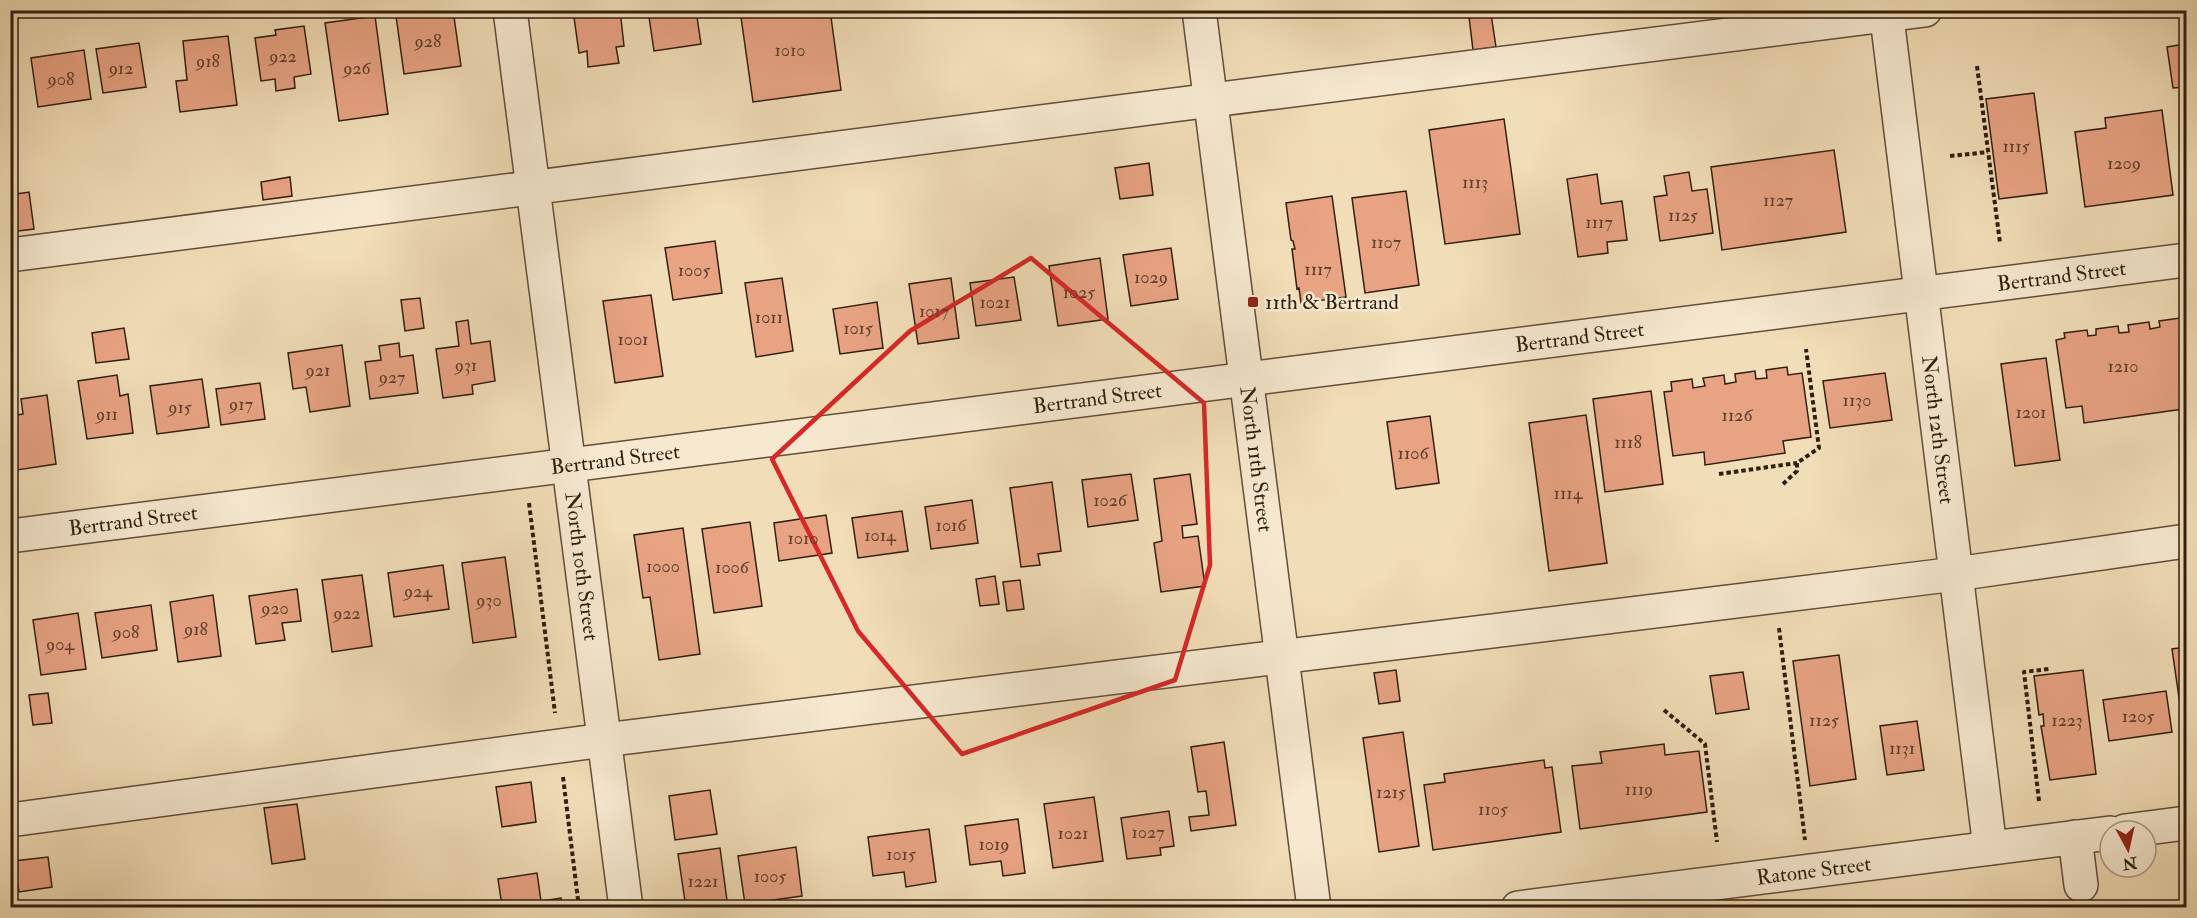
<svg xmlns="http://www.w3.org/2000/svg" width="2197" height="918" font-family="'IM FELL Double Pica',serif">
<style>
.building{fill:#e8a383;stroke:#311e10;stroke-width:1.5}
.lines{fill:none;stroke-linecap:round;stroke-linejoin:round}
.minor-casing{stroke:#614e3a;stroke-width:36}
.path{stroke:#311e10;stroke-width:4;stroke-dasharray:4.5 3;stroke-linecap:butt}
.minor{stroke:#f6e9d0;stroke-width:33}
.marked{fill:none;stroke:#d62828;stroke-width:4.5;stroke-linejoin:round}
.poi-dot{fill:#8f2418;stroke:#f6e9d0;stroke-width:2}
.labels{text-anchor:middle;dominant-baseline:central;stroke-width:5;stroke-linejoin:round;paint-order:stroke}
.number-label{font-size:18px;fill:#5f3f2d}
.street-label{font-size:21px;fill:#311e10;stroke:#f6e9d0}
.poi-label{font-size:21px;fill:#311e10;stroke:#f6e9d0;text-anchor:start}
</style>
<rect width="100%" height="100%" fill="#f1ddb7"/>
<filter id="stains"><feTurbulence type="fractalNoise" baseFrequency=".00333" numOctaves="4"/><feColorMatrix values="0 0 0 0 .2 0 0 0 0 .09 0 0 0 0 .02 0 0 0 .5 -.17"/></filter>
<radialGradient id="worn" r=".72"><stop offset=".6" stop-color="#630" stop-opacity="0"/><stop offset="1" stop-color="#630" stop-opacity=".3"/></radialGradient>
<path class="building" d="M434 10H453L461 66 404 74 396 16Z
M573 10H620L624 46 616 47 619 63 588 67 587 51 579 53Z
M648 10H696L701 44 654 51Z
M740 10H830L841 90 753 102Z
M1491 14 1496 47 1473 50 1469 17Z
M375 16 388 114 339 121 325 23Z
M304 26 311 74 294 77 295 88 276 91 275 79 261 81 255 38 276 35 275 30Z
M228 36 237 105 180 112 176 81 187 80 183 41Z
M139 43 146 87 103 93 96 49Z
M2186 44V87L2173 88 2167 47Z
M84 50 91 99 38 107 31 58Z
M2034 93 2047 193 1999 199 1986 99Z
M2162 110 2173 195 2085 207 2075 132 2106 128 2105 118Z
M1504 119 1520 234 1445 244 1429 130Z
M1834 150 1846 232 1722 250 1711 167Z
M1149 163 1153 195 1120 199 1115 168Z
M1689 172 1692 191 1707 189 1713 233 1660 241 1654 197 1667 195 1664 176Z
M1597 174 1601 204 1622 201 1627 240 1607 242 1608 253 1578 257 1567 179Z
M290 177 292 196 263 200 261 182Z
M1406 191 1419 285 1365 293 1352 198Z
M29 192 34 229 10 232V195Z
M1332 196 1346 297 1301 303 1299 288 1297 289 1292 249H1295L1293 241 1291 240 1286 203Z
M715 241 722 293 673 300 665 248Z
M1171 248 1178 299 1131 306 1123 255Z
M1100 258 1108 319 1058 326 1049 266Z
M1014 277 1021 320 976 326 970 283Z
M782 278 793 351 756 357 745 283Z
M951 278 959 338 918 344 909 284Z
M651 295 663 376 615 383 603 301Z
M420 298 424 328 405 331 401 300Z
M877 302 883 348 840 354 833 309Z
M2180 318 2181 326 2186 325V393H2180L2183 409 2084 423 2082 406 2066 408 2056 340 2065 338 2064 333 2087 330 2088 336 2096 335V329L2118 326 2119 333 2129 332 2128 325 2149 322 2150 329 2160 327 2159 321Z
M468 320 471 344 490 341 495 381 472 385 473 394 443 398 436 349 459 346 456 322Z
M124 328 129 359 96 363 92 333Z
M399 343 400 357 413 355 418 393 370 399 365 362 381 360 379 346Z
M342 345 350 406 310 412 306 387 293 389 288 353Z
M2046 358 2060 460 2015 466 2001 364Z
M1787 367 1788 375 1802 373 1811 437 1783 441 1785 453 1705 465 1704 452 1673 456 1664 392 1672 391 1671 382 1692 379 1693 388 1705 386 1703 378 1724 375 1725 384 1736 382 1735 374 1755 371 1756 379 1767 378 1766 370Z
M1885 373 1892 420 1830 428 1823 381Z
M117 375 120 396 128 394 133 433 87 439 78 381Z
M202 379 209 427 157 434 150 386Z
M260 383 265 419 221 425 216 389Z
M1651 391 1663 484 1605 492 1593 399Z
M47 395 56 464 17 470 10 416 23 414 21 399Z
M1586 415 1607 563 1549 571 1529 423Z
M1430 416 1439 483 1396 489 1387 422Z
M1131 474 1138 520 1088 527 1082 480Z
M1190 474 1197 524 1182 526 1183 538 1198 536 1205 586 1161 592 1154 543 1162 541 1154 479Z
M1052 482 1061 551 1038 554 1040 565 1021 567 1010 488Z
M972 500 978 543 931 549 925 507Z
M902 511 908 551 858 558 852 518Z
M826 515 832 553 779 561 774 523Z
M750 522 762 606 714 613 702 529Z
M683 528 700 654 659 660 650 597 643 598 634 535Z
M505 557 516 637 473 643 462 563Z
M443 565 449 609 394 617 388 573Z
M362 575 372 646 332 652 322 580Z
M995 576 999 604 980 606 976 579Z
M1020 580 1024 609 1007 611 1003 582Z
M297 589 301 621 282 623 285 640 256 644 249 596Z
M213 595 221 656 178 662 170 602Z
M151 605 157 650 102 658 95 613Z
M78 613 86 669 41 675 33 620Z
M2186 647V738L2185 739 2172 649Z
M1839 655 1856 779 1810 786 1793 661Z
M1396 670 1400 701 1379 704 1374 673Z
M2083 670 2096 774 2050 780 2041 726H2044L2043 714 2039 715 2034 676Z
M1743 672 1749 709 1716 714 1710 676Z
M2166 691 2172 732 2109 741 2103 700Z
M48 693 52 723 33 725 29 695Z
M1917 721 1924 770 1887 775 1880 726Z
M1403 732 1419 846 1379 852 1363 738Z
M1224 742 1236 825 1191 831 1189 817 1209 815 1206 791 1198 792 1191 747Z
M1664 744 1665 755 1699 751 1707 812 1580 829 1572 766 1602 763 1600 752Z
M1544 760 1545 768 1552 767 1561 832 1433 850 1424 785 1445 782 1444 774Z
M531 782 536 822 502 827 496 787Z
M710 790 717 834 675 840 669 796Z
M1094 797 1103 861 1053 868 1044 804Z
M297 804 305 859 272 864 264 808Z
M1169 811 1174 846 1160 848 1161 855 1127 859 1121 818Z
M1018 819 1025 873 1003 876 1001 861 970 865 965 826Z
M929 829 936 882 906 887 904 872 873 876 868 837Z
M796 847 802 896 745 904 738 856Z
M720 848 728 908H686L678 854Z
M48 857 52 887 19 892 14 861Z
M537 873 541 901 561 898 563 908H493L502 906 498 879Z
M263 903 264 908H228Z"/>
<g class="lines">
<defs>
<g id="minor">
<path id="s1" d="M510 10 626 908"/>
<path id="s2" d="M1199 10 1314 908"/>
<path id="s3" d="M1886 10 1990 848"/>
<path d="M10 255 1173 105 1925 10"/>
<path id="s4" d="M10 536 2186 260"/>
<path d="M10 820 604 740 1956 574 2186 541"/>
<path d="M2125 831 2186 823"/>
<path d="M2075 837 2081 885"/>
<path id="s5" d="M1518 908 2110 833"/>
</g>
</defs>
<use href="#minor" class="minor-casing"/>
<path class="path" d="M1977 66 2000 243
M1950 156 1988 152
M1719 474 1797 463
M1783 484 1797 471V463L1819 448 1806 349
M529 503 555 713
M1779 628 1805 840
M1664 710 1705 744 1717 842
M563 777 579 908
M2039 801 2024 672 2049 669"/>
<use href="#minor" class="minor"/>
</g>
<path class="marked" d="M1031 258 1204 403 1210 565 1175 680 962 754 858 631 772 459 910 331Z"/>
<rect class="poi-dot" x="1247" y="296" width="12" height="12" rx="3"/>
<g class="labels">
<g class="number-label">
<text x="428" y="41">928</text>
<text x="790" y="50">1010</text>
<text x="283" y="56">922</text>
<text x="208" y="61">918</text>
<text x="121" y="68">912</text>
<text x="357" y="68">926</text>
<text x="61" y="79">908</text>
<text x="2016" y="146">1115</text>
<text x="2124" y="163">1209</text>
<text x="1475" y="182">1113</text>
<text x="1778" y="200">1127</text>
<text x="1683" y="215">1125</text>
<text x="1599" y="222">1117</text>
<text x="1386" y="242">1107</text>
<text x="1318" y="269">1117</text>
<text x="694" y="270">1005</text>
<text x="1151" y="277">1029</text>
<text x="1079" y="292">1025</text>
<text x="995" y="302">1021</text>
<text x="934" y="311">1017</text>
<text x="769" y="317">1011</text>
<text x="858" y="328">1015</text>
<text x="633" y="339">1001</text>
<text x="466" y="365">931</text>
<text x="2123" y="366">1210</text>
<text x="318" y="370">921</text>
<text x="392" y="377">927</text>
<text x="1857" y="400">1130</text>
<text x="241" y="404">917</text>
<text x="180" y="407">915</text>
<text x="2031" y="412">1201</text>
<text x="107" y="414">911</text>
<text x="1737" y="415">1126</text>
<text x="1628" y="442">1118</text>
<text x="1413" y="453">1106</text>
<text x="1568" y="493">1114</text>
<text x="1110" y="500">1026</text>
<text x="951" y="525">1016</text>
<text x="880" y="535">1014</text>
<text x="803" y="538">1010</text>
<text x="663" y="566">1000</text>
<text x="732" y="567">1006</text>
<text x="418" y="591">924</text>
<text x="489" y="600">930</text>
<text x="275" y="608">920</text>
<text x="347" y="613">922</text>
<text x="196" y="629">918</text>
<text x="126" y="632">908</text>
<text x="60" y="644">904</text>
<text x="2138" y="716">1205</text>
<text x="1824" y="720">1125</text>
<text x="2067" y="720">1223</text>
<text x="1902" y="748">1131</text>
<text x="1639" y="789">1119</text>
<text x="1391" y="792">1215</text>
<text x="1493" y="809">1105</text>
<text x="1148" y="832">1027</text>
<text x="1073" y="833">1021</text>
<text x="994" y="844">1019</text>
<text x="901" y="854">1015</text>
<text x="770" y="876">1005</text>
<text x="703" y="881">1221</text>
</g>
<g class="street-label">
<text stroke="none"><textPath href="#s4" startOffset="2068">Bertrand Street</textPath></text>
<text stroke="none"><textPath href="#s4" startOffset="1582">Bertrand Street</textPath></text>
<text stroke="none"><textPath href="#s4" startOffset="1096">Bertrand Street</textPath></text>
<text stroke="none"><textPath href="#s3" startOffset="423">North 12th Street</textPath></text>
<text stroke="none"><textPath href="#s2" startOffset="453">North 11th Street</textPath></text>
<text stroke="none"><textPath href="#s4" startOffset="610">Bertrand Street</textPath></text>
<text stroke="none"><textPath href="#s4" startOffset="124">Bertrand Street</textPath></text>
<text stroke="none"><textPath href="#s1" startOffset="561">North 10th Street</textPath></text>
<text stroke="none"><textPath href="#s5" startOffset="298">Ratone Street</textPath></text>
</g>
<g class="poi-label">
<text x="1265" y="302">11th &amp; Bertrand</text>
</g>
</g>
<rect width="2197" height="918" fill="none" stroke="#f1ddb7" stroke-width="36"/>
<rect x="12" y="12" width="2173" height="894" fill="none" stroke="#311e10" stroke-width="3"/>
<rect x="18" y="18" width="2161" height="882" fill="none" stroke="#311e10" stroke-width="1.5"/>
<g transform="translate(2128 849) rotate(172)"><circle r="28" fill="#f6e9d0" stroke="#a79883" stroke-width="1.5"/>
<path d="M0-4.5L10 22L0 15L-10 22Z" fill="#8f2418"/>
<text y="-9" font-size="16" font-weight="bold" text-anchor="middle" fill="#311e10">N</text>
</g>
<rect width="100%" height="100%" filter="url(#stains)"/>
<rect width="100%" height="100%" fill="url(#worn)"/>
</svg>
